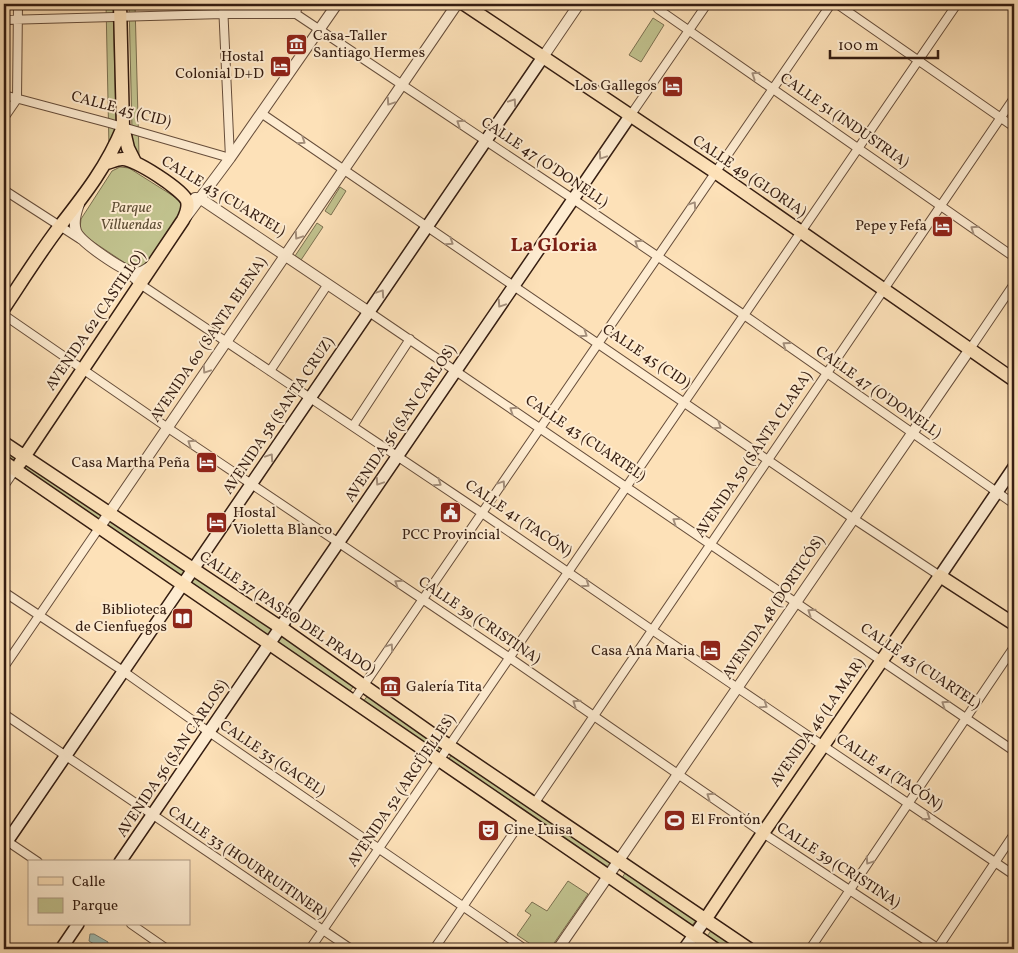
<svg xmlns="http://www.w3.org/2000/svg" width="1018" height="953" font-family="Vollkorn,serif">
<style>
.green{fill:#c1c28e;stroke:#7b7050}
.water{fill:#9fbdb3;stroke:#757d72}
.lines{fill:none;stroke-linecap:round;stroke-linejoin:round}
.minor-casing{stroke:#674e3b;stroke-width:10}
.tertiary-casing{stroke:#674e3b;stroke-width:12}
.secondary-casing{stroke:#351d11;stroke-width:14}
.primary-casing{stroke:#351d11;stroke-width:15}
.minor{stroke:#feecd1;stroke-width:8}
.tertiary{stroke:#feecd1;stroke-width:10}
.secondary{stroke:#feecd1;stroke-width:11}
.primary{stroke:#fde1b8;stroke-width:12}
.oneway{stroke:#a48f7b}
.labels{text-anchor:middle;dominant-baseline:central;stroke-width:4;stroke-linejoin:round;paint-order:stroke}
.poi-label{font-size:15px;fill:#351d11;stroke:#feecd1;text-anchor:end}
.street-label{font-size:15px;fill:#351d11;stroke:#feecd1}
.park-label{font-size:15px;font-style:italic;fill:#5f4f36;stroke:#feecd1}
.district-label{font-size:20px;font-weight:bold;fill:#7a1f14;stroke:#feecd1}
</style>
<rect width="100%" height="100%" fill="#fde1b8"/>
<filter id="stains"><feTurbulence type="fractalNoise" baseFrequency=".004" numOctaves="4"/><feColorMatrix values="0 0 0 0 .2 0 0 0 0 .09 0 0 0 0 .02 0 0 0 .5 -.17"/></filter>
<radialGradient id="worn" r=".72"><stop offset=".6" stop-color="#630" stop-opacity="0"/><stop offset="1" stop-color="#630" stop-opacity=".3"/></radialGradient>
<path class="green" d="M106 4H113L116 119 114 143 109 148Z
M129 4H135L139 155 133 146 132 130Z
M653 18 664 25 641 62 629 55Z
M120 167 129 168 178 199 181 202 183 212 145 266 136 268 131 267 86 237 80 229 81 219 112 171Z
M340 187 346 191 331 215 325 211Z
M317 223 323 227 301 260 295 256Z
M4 446 355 684 348 694 4 459Z
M369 694 442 745 435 754 362 703Z
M453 752 612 860 605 870 447 762Z
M627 870 698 918 690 928 620 881Z
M568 881 588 894 550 949H538L517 935 531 915 525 911 532 902 547 911Z
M713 928 743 949H721L705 939Z"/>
<path class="water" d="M90 934H94L108 942 107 948 102 949 89 941Z"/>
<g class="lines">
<defs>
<path id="minor" d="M837 4 1014 127
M658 9 1014 257
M296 14 298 4
M4 20 223 14H296L573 199 744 315 1014 504
M4 95 109 123 230 158 223 4
M261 113 854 519 940 576
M630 116 707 4
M4 118 17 99 18 4
M4 190 80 239
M126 271 140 284 482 513 652 630 1014 875
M369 312 1014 751
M4 315 168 428 510 658 763 833 939 949
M970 349 1014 284
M270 371 328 284
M353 426 410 339
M4 486 15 470
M4 592 123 671 209 732 525 949
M4 667 99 528
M353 701 831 4
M4 714 351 949
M534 804 1014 98
M4 839 38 862
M131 924 167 949
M310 949 957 4
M434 949 523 819
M810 949 1014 647
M937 949 1014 834"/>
<path id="tertiary" d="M543 57 579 4
M195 198 201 199 369 312
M79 204C76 212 73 223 76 231 80 242 122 270 133 272 141 274 145 270 151 266
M186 217 230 158 337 4
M99 528 457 4
M558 949 970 349"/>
<path id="secondary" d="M940 576 1014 467
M4 846 543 57
M120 862 630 116
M61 949 78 924
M684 949 705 920"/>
<path id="primary" d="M120 4 123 127 128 148 135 162
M464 4 715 172 1014 380
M4 308C22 281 40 252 60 226 85 194 107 166 123 127
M4 443 280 627 449 746 749 949
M4 462 715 949
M20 463 183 220C186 214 189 208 187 201 183 190 134 158 122 159 117 159 111 162 107 163
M705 920 763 833 940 576 1014 624"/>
</defs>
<use href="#minor" class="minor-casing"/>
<use href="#tertiary" class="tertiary-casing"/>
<use href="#secondary" class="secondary-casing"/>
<use href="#primary" class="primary-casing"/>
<use href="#minor" class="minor"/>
<use href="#tertiary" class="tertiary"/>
<use href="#secondary" class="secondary"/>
<use href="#primary" class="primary"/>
</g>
<defs><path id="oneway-chevron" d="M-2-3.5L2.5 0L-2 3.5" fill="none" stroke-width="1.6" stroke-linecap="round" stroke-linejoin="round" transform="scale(1.25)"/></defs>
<g class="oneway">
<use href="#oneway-chevron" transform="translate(755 75) rotate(-146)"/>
<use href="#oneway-chevron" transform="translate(390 102) rotate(124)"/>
<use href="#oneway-chevron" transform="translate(513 102) rotate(-56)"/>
<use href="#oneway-chevron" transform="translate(460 123) rotate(-146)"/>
<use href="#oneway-chevron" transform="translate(302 141) rotate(34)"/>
<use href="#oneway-chevron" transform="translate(602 156) rotate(124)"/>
<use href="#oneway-chevron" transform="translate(693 205) rotate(-56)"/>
<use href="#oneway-chevron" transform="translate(974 229) rotate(-145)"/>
<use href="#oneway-chevron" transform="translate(298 236) rotate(124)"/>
<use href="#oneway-chevron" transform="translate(450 242) rotate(34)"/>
<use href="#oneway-chevron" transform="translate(638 243) rotate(-146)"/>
<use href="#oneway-chevron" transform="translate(381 293) rotate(-56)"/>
<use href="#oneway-chevron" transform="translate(501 304) rotate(124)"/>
<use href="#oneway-chevron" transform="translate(584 334) rotate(34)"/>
<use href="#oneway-chevron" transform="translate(786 345) rotate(-144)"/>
<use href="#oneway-chevron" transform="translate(206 370) rotate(124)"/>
<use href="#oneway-chevron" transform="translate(513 410) rotate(-146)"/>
<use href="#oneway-chevron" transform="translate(718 426) rotate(34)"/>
<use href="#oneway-chevron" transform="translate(191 443) rotate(-146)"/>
<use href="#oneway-chevron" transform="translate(270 457) rotate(-56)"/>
<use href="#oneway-chevron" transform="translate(379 482) rotate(124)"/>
<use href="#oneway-chevron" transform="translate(438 483) rotate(34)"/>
<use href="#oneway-chevron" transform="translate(502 484) rotate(-56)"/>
<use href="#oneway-chevron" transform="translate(676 521) rotate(-146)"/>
<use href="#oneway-chevron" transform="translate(398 583) rotate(-147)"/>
<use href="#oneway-chevron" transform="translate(586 584) rotate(35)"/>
<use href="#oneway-chevron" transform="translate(811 612) rotate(-146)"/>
<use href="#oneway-chevron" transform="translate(390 647) rotate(-56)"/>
<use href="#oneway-chevron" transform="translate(576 703) rotate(-145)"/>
<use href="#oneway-chevron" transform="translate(945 704) rotate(-146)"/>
<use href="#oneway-chevron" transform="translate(764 705) rotate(35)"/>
<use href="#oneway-chevron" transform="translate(710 796) rotate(-145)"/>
<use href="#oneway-chevron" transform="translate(927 817) rotate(34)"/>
<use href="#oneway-chevron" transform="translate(869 861) rotate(124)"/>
</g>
<defs>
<symbol id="museum-square" viewBox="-11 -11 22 22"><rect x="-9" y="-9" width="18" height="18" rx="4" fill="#8f2418" stroke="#feecd1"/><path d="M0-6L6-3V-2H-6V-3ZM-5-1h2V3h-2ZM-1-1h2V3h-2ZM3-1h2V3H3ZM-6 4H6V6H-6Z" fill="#fff"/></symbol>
<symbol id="hotel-square" viewBox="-11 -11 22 22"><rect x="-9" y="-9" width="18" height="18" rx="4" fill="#8f2418" stroke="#feecd1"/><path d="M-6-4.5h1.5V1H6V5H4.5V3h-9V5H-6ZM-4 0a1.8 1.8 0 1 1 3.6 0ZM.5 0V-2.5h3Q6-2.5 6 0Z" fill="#fff"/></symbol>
<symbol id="civic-square" viewBox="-11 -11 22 22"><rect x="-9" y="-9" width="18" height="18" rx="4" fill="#8f2418" stroke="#feecd1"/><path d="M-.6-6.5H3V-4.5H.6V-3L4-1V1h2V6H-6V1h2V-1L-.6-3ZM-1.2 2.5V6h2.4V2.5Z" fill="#fff"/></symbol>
<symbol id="library-square" viewBox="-11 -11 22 22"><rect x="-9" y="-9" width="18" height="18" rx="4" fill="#8f2418" stroke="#feecd1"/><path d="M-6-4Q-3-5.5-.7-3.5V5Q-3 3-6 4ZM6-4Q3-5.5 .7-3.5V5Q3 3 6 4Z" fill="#fff"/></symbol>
<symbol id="stadium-square" viewBox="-11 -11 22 22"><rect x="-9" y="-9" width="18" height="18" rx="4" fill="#8f2418" stroke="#feecd1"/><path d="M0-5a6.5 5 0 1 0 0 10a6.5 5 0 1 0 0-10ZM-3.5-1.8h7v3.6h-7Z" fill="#fff"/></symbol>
<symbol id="theatre-square" viewBox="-11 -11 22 22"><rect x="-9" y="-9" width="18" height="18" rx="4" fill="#8f2418" stroke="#feecd1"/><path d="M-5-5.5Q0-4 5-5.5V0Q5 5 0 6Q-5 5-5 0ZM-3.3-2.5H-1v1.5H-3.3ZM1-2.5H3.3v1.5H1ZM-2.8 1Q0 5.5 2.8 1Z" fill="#fff"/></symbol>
</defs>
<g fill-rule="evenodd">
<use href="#museum-square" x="284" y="32" width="25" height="25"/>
<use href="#hotel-square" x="268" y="54" width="25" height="25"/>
<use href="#hotel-square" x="660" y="74" width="25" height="25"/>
<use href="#hotel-square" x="930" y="214" width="25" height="25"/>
<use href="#hotel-square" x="194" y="450" width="25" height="25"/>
<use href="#civic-square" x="438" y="500" width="25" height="25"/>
<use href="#hotel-square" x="204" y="510" width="25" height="25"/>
<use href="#library-square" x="170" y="606" width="25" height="25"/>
<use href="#hotel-square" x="698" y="638" width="25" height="25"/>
<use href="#museum-square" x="378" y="674" width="25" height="25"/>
<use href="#stadium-square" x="662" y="808" width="25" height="25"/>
<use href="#theatre-square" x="476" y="818" width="25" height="25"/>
</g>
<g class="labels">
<g class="poi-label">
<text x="313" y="36" text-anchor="start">Casa-Taller<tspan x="313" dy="17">Santiago Hermes</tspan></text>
<text x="264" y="57">Hostal<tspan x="264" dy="17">Colonial D+D</tspan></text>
<text x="657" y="86">Los Gallegos</text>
<text x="927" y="226">Pepe y Fefa</text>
<text x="190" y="463">Casa Martha Peña</text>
<text x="233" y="513" text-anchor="start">Hostal<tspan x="233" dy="17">Violetta Blanco</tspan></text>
<text x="451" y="535" text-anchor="middle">PCC Provincial</text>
<text x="167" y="610">Biblioteca<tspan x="167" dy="17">de Cienfuegos</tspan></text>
<text x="695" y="651">Casa Ana Maria</text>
<text x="406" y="687" text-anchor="start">Galería Tita</text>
<text x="691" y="820" text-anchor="start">El Frontón</text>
<text x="504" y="830" text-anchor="start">Cine Luisa</text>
</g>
<g class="street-label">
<text transform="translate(121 110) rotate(15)">CALLE 45 (CID)</text>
<text transform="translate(844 121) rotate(35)">CALLE 51 (INDUSTRIA)</text>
<text transform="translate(544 163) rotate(34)">CALLE 47 (O'DONELL)</text>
<text transform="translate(749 177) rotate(34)">CALLE 49 (GLORIA)</text>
<text transform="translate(223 197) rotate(31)">CALLE 43 (CUARTEL)</text>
<text transform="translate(96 321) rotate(-56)">AVENIDA 62 (CASTILLO)</text>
<text transform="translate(209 340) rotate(-56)">AVENIDA 60 (SANTA ELENA)</text>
<text transform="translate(646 357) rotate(34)">CALLE 45 (CID)</text>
<text transform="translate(878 393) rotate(35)">CALLE 47 (O'DONELL)</text>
<text transform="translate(279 416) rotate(-56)">AVENIDA 58 (SANTA CRUZ)</text>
<text transform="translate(401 424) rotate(-56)">AVENIDA 56 (SAN CARLOS)</text>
<text transform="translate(585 439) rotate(34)">CALLE 43 (CUARTEL)</text>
<text transform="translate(754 455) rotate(-56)">AVENIDA 50 (SANTA CLARA)</text>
<text transform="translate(518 519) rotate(34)">CALLE 41 (TACÓN)</text>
<text transform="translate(774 608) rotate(-56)">AVENIDA 48 (DORTICÓS)</text>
<text transform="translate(287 614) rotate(34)">CALLE 37 (PASEO DEL PRADO)</text>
<text transform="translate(479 621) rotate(34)">CALLE 39 (CRISTINA)</text>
<text transform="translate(920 667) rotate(34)">CALLE 43 (CUARTEL)</text>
<text transform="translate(818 723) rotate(-55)">AVENIDA 46 (LA MAR)</text>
<text transform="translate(173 759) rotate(-56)">AVENIDA 56 (SAN CARLOS)</text>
<text transform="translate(272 759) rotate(34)">CALLE 35 (GACEL)</text>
<text transform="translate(889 773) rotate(34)">CALLE 41 (TACÓN)</text>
<text transform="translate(402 791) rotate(-56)">AVENIDA 52 (ARGÜELLES)</text>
<text transform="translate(247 863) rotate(34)">CALLE 33 (HOURRUITINER)</text>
<text transform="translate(838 866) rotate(33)">CALLE 39 (CRISTINA)</text>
</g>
<g class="park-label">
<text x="131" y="208">Parque<tspan x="131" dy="17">Villuendas</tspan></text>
</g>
<g class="district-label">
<text x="554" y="246">La Gloria</text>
</g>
</g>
<rect width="1018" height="953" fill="none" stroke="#fde1b8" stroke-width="20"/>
<rect x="5" y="5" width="1008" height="943" fill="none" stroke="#351d11" stroke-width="2.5"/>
<rect x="10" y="10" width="998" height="933" fill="none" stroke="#351d11"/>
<rect x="28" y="860" width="162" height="65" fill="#feecd1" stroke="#ae9984"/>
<rect x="38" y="877" width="25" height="8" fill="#fde1b8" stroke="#ae9984"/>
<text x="72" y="886" font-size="15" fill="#351d11">Calle</text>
<rect x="38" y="898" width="25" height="15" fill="#c1c28e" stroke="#ae9984"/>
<text x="72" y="910" font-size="15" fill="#351d11">Parque</text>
<path d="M830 50v8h108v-8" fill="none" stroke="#351d11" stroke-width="2.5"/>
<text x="838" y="50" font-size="15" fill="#351d11" stroke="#feecd1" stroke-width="4" paint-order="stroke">100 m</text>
<rect width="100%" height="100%" filter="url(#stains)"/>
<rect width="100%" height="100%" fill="url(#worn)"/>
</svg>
